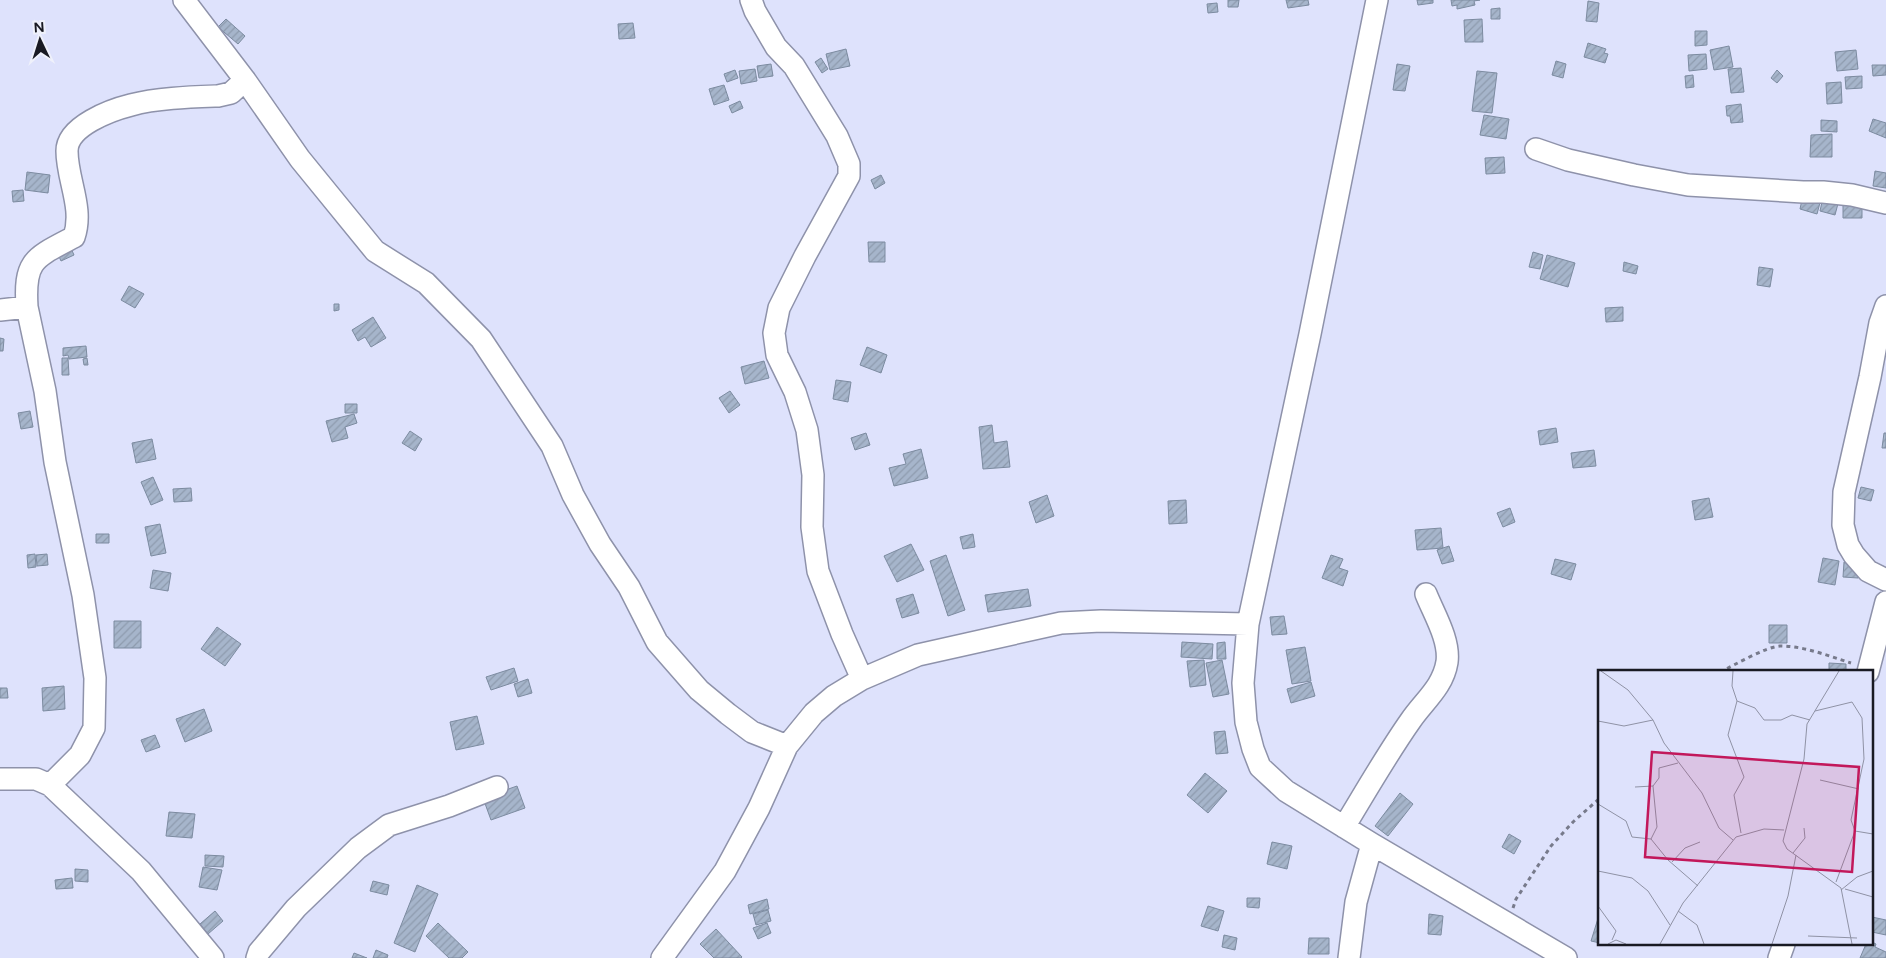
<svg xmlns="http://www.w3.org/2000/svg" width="1886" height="958" font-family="Figtree,sans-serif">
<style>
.building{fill:url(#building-hatch);stroke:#7c8ba0}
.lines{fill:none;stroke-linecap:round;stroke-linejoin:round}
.minor-casing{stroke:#8e92aa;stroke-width:24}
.path{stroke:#777a8b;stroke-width:3;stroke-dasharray:4 4;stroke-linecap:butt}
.minor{stroke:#fff;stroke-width:21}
.inset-road{fill:none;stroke:#8f92a5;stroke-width:1}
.view{fill:#c2185b;fill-opacity:0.15;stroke:#c2185b;stroke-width:2.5}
.inset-edge{fill:none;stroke:#191a23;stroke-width:2.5}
</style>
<defs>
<pattern id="building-hatch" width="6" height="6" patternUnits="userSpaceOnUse" patternTransform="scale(1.25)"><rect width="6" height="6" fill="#a6b5cb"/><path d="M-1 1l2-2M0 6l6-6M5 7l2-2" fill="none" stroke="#8e9bae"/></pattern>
</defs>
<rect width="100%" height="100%" fill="#dee2fc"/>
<path class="building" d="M1228 0H1239L1238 7H1228Z
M1286 0H1308L1309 5 1288 8Z
M1417 0H1433V3L1418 5Z
M1451 0H1480L1474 1 1475 5 1457 9V5L1452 6Z
M1588 1 1599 3 1597 22 1586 21Z
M1217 3 1218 12 1208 13 1207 4Z
M1500 8V19H1491V9Z
M226 19 245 36 238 44 218 27Z
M1482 19 1483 42H1465L1464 20Z
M633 23 635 38 619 39 618 24Z
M1695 31H1707V45L1695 46Z
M1588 43 1606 49 1604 53 1608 54 1605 63 1584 57Z
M1729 46 1733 67 1714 70 1710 50Z
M846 49 850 66 830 70 826 54Z
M1856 50 1858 69 1837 71 1835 52Z
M1706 54 1707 69 1689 71 1688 55Z
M821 58 828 69 822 73 815 62Z
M1556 61 1566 64 1563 78 1552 75Z
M771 64 773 76 759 78 757 66Z
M1397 64 1410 66 1405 91 1393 90Z
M1872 65H1886V75L1873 76Z
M1741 68 1744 92 1731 93 1728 69Z
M755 69 757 81 741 84 739 71Z
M735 70 738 78 727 82 724 74Z
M1777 70 1783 76 1777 83 1771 78Z
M1477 71 1497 73 1492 113 1472 111Z
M1693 75 1694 87 1686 88 1685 76Z
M1862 76V88L1846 89 1845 77Z
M1841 82 1842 103 1827 104 1826 83Z
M724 85 729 100 714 105 709 89Z
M740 101 743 108 732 113 729 106Z
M1741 104 1743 122 1731 123 1730 116H1727L1726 106Z
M1484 115 1509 119 1506 139 1480 135Z
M1873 119 1886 123V138L1869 131Z
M1821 120 1837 121V132L1821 131Z
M1832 134V157H1810L1811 135Z
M1504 157 1505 173 1486 174 1485 158Z
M1875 171 1886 173V188L1873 186Z
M27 172 50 175 48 193 25 190Z
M881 175 885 183 875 189 871 180Z
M23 190 24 201 13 202 12 191Z
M1824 193 1840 196 1835 215 1820 211Z
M1803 195 1821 199 1817 214 1800 209Z
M1843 202H1862V218H1843Z
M868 242H885V262H869Z
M70 246 74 255 61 261 57 252Z
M1533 252 1543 255 1540 269 1529 267Z
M1547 255 1575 263 1568 287 1540 279Z
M1624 262 1638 266 1636 274 1623 271Z
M1759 267 1773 269 1770 287 1757 285Z
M129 286 144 294 135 308 121 300Z
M334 304H339V310L334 311Z
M1623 307V321L1606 322 1605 308Z
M373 317 386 338 371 347 365 337 358 341 352 330Z
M0 338 4 339 3 351H0Z
M86 346 87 357 69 359 68 355 63 356V348Z
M867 347 887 355 881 373 860 365Z
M62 358H68L69 375H62Z
M87 358 88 365H84L83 359Z
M764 361 769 378 745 384 741 367Z
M836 380 851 382 848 402 833 399Z
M730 391 740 405 729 413 719 398Z
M345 404H357V413H345Z
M30 411 33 427 21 429 18 413Z
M354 414 357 423 345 427 348 438 332 442 326 421Z
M992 425 994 443 1007 441 1010 467 983 469 979 427Z
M1556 428 1558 442 1540 445 1538 431Z
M410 431 422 439 415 451 402 443Z
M866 433 870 445 855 450 851 438Z
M1884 433H1886V448H1882Z
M152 439 156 459 136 463 132 443Z
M921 449 928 478 894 486 889 468 906 464 903 454Z
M1594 450 1596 466 1573 468 1571 453Z
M153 477 163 500 151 505 141 482Z
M1861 487 1874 490 1871 501 1858 498Z
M191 488 192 501 174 502 173 489Z
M1047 495 1054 516 1036 523 1029 502Z
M1709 498 1713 517 1695 520 1692 501Z
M1186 500 1187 523 1169 524 1168 501Z
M1510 508 1515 522 1503 527 1497 513Z
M160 524 166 553 151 556 145 527Z
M1441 528 1443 548 1417 550 1415 530Z
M96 534H109V543H96Z
M973 534 975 547 963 549 960 537Z
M911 544 924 570 897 582 884 556Z
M1449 546 1454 561 1442 564 1437 550Z
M35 554 36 567 28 568 27 555Z
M47 554 48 565 37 566 36 555Z
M946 555 965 610 948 616 930 561Z
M1331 555 1343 559 1339 568 1348 571 1343 586 1322 578Z
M1823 558 1839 561 1835 585 1818 582Z
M1555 559 1576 564 1571 580 1551 574Z
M1844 562H1859L1858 578 1843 577Z
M153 570 171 573 168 591 150 588Z
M1028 589 1031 606 988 612 985 595Z
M913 594 919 613 902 618 896 599Z
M1284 616 1287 634 1272 635 1270 617Z
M114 621H141V648H114Z
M1769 625H1787V643H1769Z
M217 627 241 644 225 666 201 649Z
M1182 642 1213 644 1212 659 1181 657Z
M1225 642 1226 659H1217V643Z
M1305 647 1311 681 1292 684 1286 650Z
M1204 660 1206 685 1190 687 1187 661Z
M1222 660 1229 694 1213 697 1206 663Z
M1829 663 1846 664V672H1829Z
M514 668 518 681 491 690 486 677Z
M528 679 532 693 518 697 514 684Z
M1311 682 1315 696 1291 703 1287 689Z
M64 686 65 709 43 711 42 688Z
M0 688H7L8 698H0Z
M204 709 212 731 185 742 176 719Z
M477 716 484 744 456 750 450 722Z
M1225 731 1228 753 1216 754 1214 732Z
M155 735 160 747 146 752 141 740Z
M1205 773 1227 791 1208 813 1187 795Z
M517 786 525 808 491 820 483 798Z
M1400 793 1413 804 1388 836 1375 826Z
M169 812 195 814 192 838 166 836Z
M1509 834 1521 841 1514 854 1502 847Z
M1272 842 1292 846 1287 869 1267 864Z
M205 855 224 856 223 867 205 866Z
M203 867 222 870 217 890 199 887Z
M75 869 88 870V882L75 881Z
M72 878 73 888 56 889 55 880Z
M373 881 389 885 387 895 370 891Z
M417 885 438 894 415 952 394 943Z
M1247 898H1260L1259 908 1247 907Z
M767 899 769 909 750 914 748 905Z
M1208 906 1224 911 1218 931 1201 926Z
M768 910 771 921 756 925 753 914Z
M215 911 223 921 208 934 200 924Z
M1600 912V943L1591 941Z
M1429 914 1443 916 1441 935 1428 934Z
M1872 917 1886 920V935L1872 932Z
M438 923 468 952 462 958H449L426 936Z
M767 923 771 933 758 939 753 928Z
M716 929 742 957 741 958H714L700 944Z
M1224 935 1237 938 1235 950 1222 947Z
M1309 938H1329V954H1308Z
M1872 942 1876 944 1875 947 1886 952V958H1860L1866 944H1872Z
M376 950 388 955 387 958H373Z
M354 953 367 958H352Z"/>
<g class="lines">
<defs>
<path id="minor" d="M184 0 245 80 300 159 375 251 426 283 481 339 552 446 573 495 600 544 629 587 657 642 699 690 728 714 752 732 787 746
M751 0 755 11 776 47 794 66 837 136 849 164V176L805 256 779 308 774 333 777 355 795 392 807 430 813 475 812 527 818 571 842 634 862 679
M1377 0 1310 334 1248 624 1243 683 1246 722 1253 749 1260 767 1286 791 1372 844 1566 958
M1536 149 1568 160 1634 175 1688 185 1803 192H1823L1852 195 1886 203
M1886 306 1880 323 1870 377 1844 492 1843 525 1848 545 1854 555 1868 571 1886 580
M27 307 45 391 55 462 83 595 95 678 94 728 80 755 50 785
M0 310 27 307C24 260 34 258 74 237 84 208 67 180 67 151 67 126 111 110 131 105 157 98 191 97 218 96L231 93 245 80
M1868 672 1886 602
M0 779H36L50 785 141 871 213 958
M1344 827C1366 791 1387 754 1411 720 1424 701 1443 687 1447 662 1450 640 1434 614 1426 594
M257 958 259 952 296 908 358 848 389 825 449 806 497 787
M662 958 725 871 759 808 787 746 814 713 834 696 862 679 918 655 1061 623 1101 621 1248 624
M1349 958 1356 902 1372 844
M1779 958 1784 944"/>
</defs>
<use href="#minor" class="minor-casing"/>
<path class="path" d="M1720 672C1735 665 1765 647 1780 646 1805 646 1828 656 1851 663
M1513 908 1516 899 1551 846 1573 822 1600 798"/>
<use href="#minor" class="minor"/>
</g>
<g transform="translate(1598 670)">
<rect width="275" height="275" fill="#dee2fc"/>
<path class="inset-road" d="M3 1 30 20 55 50M135 1 134 16 139 31 157 38 166 50H183L194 45 212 50M241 1 209 54 206 89 185 171 189 179 243 218 254 274M139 31 130 65 146 107 136 125 143 163M217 41 254 32 264 48 266 89 253 150 257 161 238 212M0 51 26 56 55 50 66 73 104 123 121 158 135 170M222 110 261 119M37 117 55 116 61 108V98L80 93M0 134 28 151 34 167 53 169 70 190 100 216M257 161 275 164M53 169 59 157 55 116M195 183 207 168 206 158M74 192 87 178 102 172M0 201 34 208 50 221 72 255M247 219 275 227M243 220 259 207 275 201M0 236 18 261 14 270M80 241 99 255 106 274M210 266 259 268M10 274 18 270 28 274M62 274 85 233 138 167 166 159 186 160M174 274 190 226 198 185"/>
<path class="view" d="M54 82 261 97 254 202 47 187Z"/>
<rect width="275" height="275" class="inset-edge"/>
</g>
<g transform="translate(40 40) rotate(356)" stroke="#eff1fb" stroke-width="4" paint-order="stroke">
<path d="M0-4L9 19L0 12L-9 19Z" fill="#191a23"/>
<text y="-8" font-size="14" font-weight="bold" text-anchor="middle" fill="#191a23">N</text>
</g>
</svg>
